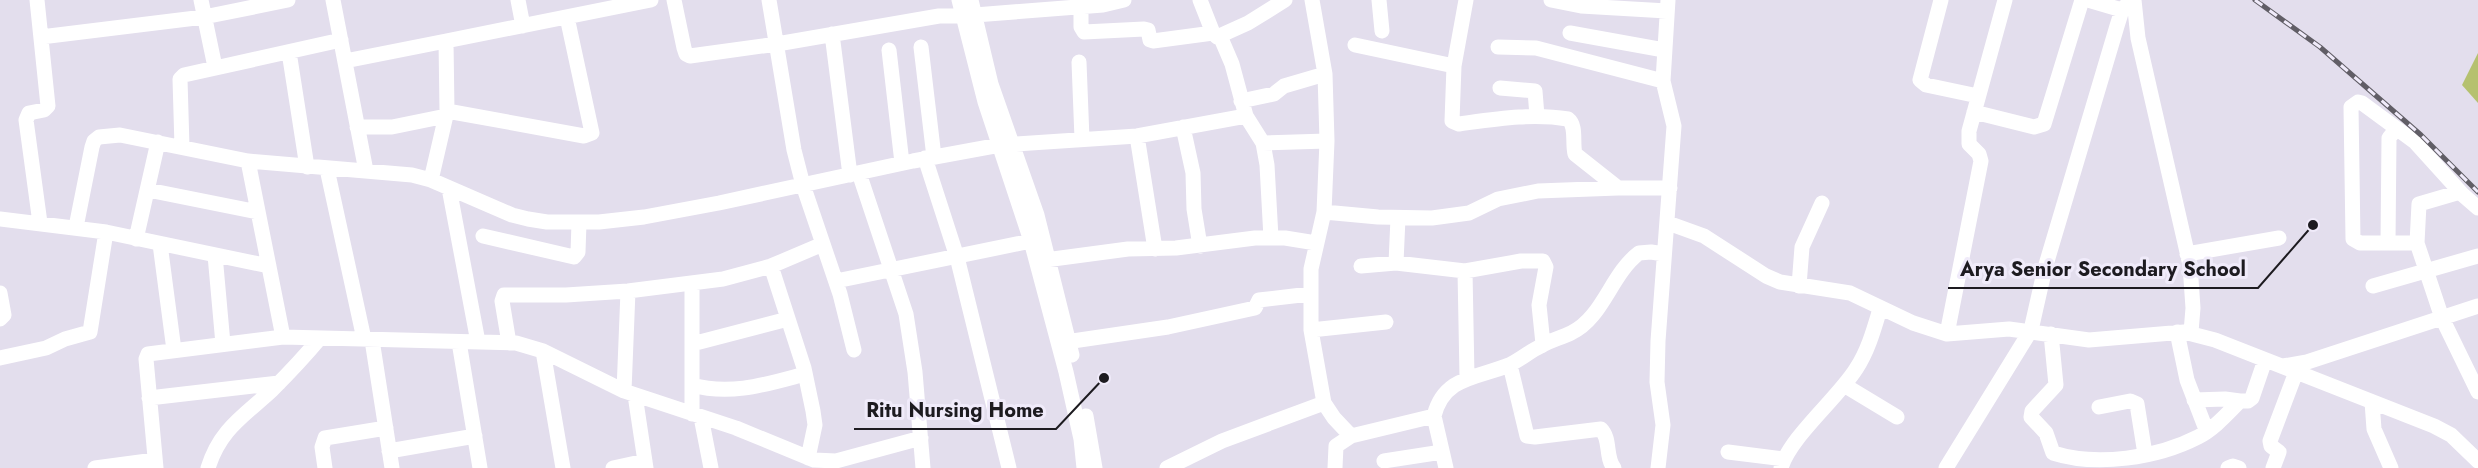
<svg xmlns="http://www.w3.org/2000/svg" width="2478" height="468" font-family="Jost,sans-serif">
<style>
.green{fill:#b5c16f}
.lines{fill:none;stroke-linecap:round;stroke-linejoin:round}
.minor{stroke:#fff;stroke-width:15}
.rail-casing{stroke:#615e66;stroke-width:5}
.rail{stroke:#f0ebfa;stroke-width:3;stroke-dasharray:9;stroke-linecap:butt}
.leader{fill:none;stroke:#1d1b20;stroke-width:2}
.callout-dot{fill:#1d1b20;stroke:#f0ebfa;stroke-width:2}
.callout-label{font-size:20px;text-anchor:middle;font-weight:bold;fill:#1d1b20;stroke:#f0ebfa;stroke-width:6;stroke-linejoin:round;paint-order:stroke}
</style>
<rect width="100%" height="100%" fill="#e3deed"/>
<path class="green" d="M2478 53V103L2462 85Z"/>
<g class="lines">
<path class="minor" d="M37 0 48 106 44 110 29 113 26 120 40 223
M201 0 215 67
M333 0 366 171
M518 0 523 26
M674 0 684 48 686 54 690 56 777 44 939 16 975 15 1103 5 1124 0
M769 0 794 150 803 185 840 294 854 350
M959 0 985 102 1031 241 1066 372 1081 439 1084 468
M971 0 991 84 1037 215 1072 355
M1200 0 1213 33 1217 37 1248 23 1285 0
M1312 0 1325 74 1327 141 1324 212 1311 269V330L1324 403 1334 418 1351 436 1336 446 1335 468
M1379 0 1382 31
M1466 0 1454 66 1452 121 1459 124C1496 119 1532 113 1568 119 1577 126 1572 142 1575 154L1618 188
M1551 0 1581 6 1667 11
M1941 0 1920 80 1926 85 1978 96
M2088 0 2122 10
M2134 0 2138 38 2190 265 2193 308 2191 332
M1081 6V27L1084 32 1144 29 1148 30 1150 40 1153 41 1213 33
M1570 33 1664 50
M832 34 850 175
M1220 36 1232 64 1246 116 1263 143 1267 165 1271 238
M41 37 204 17 288 0
M1355 45 1454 66
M921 47 934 157
M1498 47 1536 48 1663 81
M889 50 902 163
M289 52 307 167
M345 61 446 41
M1079 62 1082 139
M1500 88 1535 91 1537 116
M1241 101 1274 94 1284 86 1325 74
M447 111 584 136 592 133 567 17
M1974 112 2034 127 2044 124 2082 0
M357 127H392L446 116
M1183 127 1193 173 1194 209 1200 246
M1137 136 1155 249
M1263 143 1327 141
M182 147 180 79 184 75 341 40
M925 158 957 257 1009 468
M248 161 283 337 516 343 543 351 624 391 736 428 814 460 836 461 921 438
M327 169 364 339
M859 173 906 314 915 372 923 468
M431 180 447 111 446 41 651 0
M449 188 478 342
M148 190 258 212
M2478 208 2463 195 2415 142 2362 103 2358 102 2351 107 2353 239 2360 243H2417L2442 318 2478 392
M1324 212 1378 217 1432 218 1469 213 1498 199 1538 191 1618 188H1670
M0 219 106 232 269 266
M1668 223 1704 236 1766 276 1780 282 1850 293 1913 323 1947 334 2009 329 2089 340 2184 332 2215 340 2434 426 2451 435 2478 461
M76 227 92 147 94 141 99 137 120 135 248 161 412 175 431 180 512 215 528 219 547 222H599L644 217 719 203 913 161 1000 145 1137 136 1246 116
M483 236 574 257 578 252 579 223
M136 239 158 142
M2388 243 2389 138 2396 129
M2417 243 2419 204 2460 192
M160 244 174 350
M2187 254 2279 238
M215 255 223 344
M1038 261 1128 249 1176 248 1255 238H1285L1316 243
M1396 263 1398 218
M771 266 804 368 813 411 815 425 808 458
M1361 266 1396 263 1465 271 1521 261H1543L1546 267 1539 305 1543 344
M1465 271 1467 377
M836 281 1031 241
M1799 286 1802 247 1822 203
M2373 286 2478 256
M0 293 4 315 0 319
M1311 330 1386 322
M2177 332 2187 380 2207 432
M1947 334 1981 161 1979 154 1969 144V131L2005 0
M2051 334 2056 385 2032 411 2031 417 2046 433 2053 453C2097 467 2157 458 2198 437 2214 429 2227 414 2240 401H2248L2252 398 2265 360
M372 340 392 468
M459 342 480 468
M509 343 502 301 504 295H566L628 291 723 279 771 266 823 244
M1059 343 1168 327 1255 308 1259 300 1310 294
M692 344 788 319
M543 351 563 468
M0 358 46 348 65 339 90 332 106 232
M1510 365 1527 436 1535 437 1601 429C1611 439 1605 457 1614 468
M2283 366 2307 362 2478 306
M692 385C731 396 767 384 805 374
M1844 385 1897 417
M624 391 628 291
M635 395 646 468
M149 398 279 383
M2194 400 2225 399 2240 401
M2372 402 2374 429 2391 468
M2099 407 2130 401 2137 404 2145 454
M692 414V284
M1086 416 1095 468
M1434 416 1446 468
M701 417 711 468
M1351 436 1434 416C1444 376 1478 378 1509 365 1520 360 1530 351 1541 346 1551 340 1561 338 1571 333 1603 318 1611 274 1639 253L1651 252 1664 254
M389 451 475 436
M1728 452 1784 459
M1384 461 1442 452
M95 468 155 460
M156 468 146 359 148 354 283 337
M208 468C220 429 244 416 272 390 289 373 305 356 320 338
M325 468 322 447 325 438 386 428
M613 468 645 461
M1167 468 1222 441 1324 403
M1658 468 1663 425 1657 382 1658 341 1674 126 1663 81 1668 0
M1781 468C1790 437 1837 399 1856 369 1868 351 1874 329 1880 309
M1946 468 2031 330 2045 268 2117 26 2122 10 2131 0
M2228 468 2233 466 2239 468
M2273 468 2279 452 2271 446 2270 441 2296 372"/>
<defs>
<path id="rail" d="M2255 0 2320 47 2421 135 2478 192"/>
</defs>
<use href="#rail" class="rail-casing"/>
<use href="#rail" class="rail"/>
</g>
<path class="leader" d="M2313 225L2258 288H1948M1104 378L1056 429H854"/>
<g class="callout-dot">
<circle cx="2313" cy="225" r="6"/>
<circle cx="1104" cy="378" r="6"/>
</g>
<g class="callout-label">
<text x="2103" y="276">Arya Senior Secondary School</text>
<text x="955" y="417">Ritu Nursing Home</text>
</g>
</svg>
